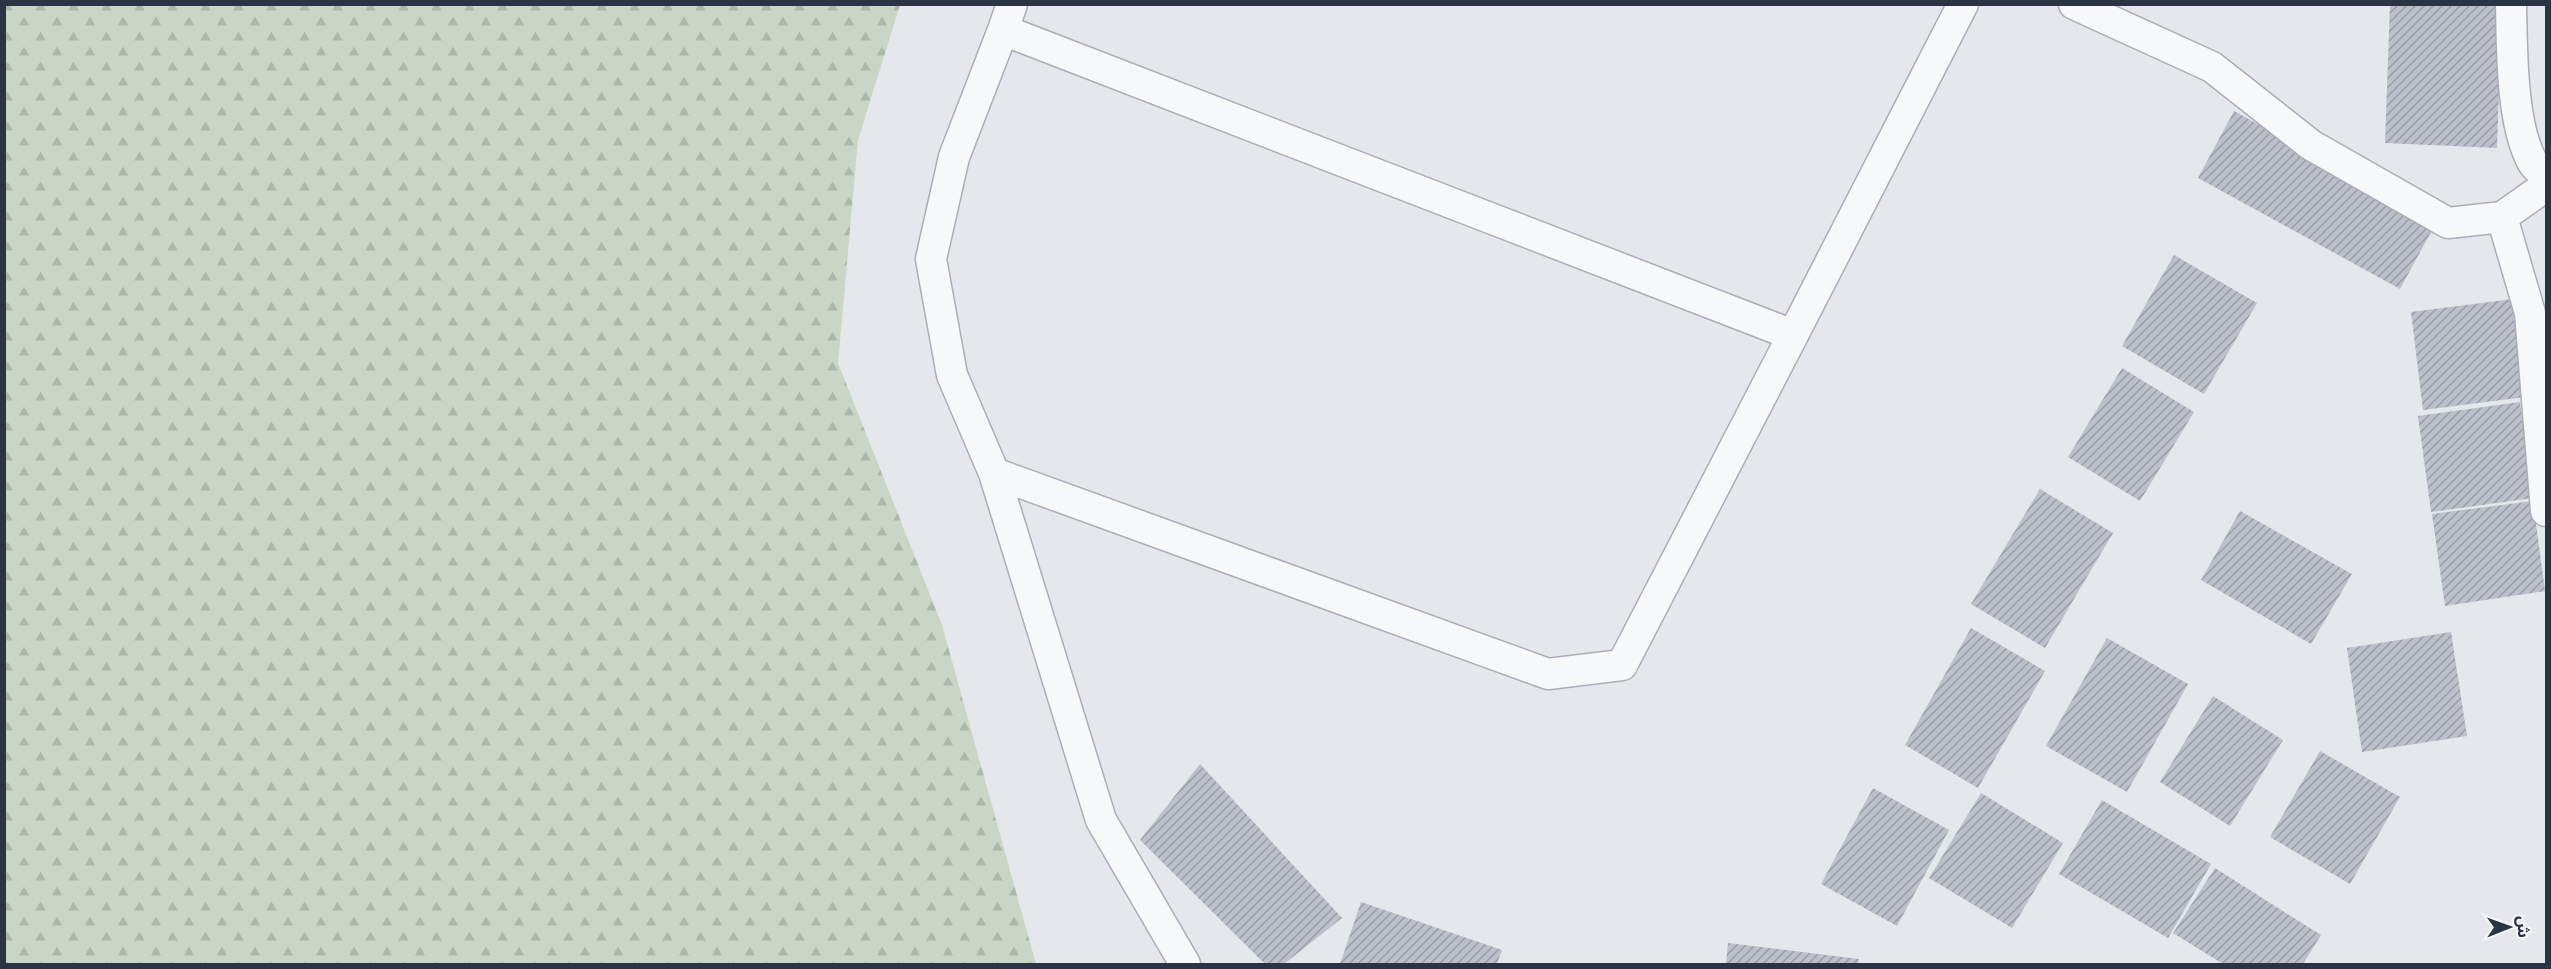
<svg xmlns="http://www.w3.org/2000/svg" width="2551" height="969" font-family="'Titillium Web','Noto Sans Arabic',sans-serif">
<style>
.forest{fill:url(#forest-firs)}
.building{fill:url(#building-hatch)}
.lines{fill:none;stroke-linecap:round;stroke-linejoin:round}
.street-casing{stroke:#a9aeb7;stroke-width:33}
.street{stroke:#f7f8fa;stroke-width:30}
</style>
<defs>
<pattern id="forest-firs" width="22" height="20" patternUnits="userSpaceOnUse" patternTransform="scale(1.5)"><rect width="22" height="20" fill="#c9d6c5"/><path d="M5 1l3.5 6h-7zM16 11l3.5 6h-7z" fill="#adb8ab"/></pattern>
<pattern id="building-hatch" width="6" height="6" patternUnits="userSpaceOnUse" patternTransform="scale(1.5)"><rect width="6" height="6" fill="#bbc0ca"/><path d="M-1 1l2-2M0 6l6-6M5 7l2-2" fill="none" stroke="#989da6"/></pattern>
</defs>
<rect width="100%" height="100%" fill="#e4e7ec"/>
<path class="forest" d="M5 4 900 5 858 140 838 363 942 625 1036 964H5Z"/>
<path class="building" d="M2390 4H2502L2497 148 2385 143Z
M2234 111 2436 223 2400 289 2198 178Z
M2174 255 2257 303 2204 394 2122 346Z
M2513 299 2525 397 2423 410 2411 312Z
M2122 368 2194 412 2140 501 2068 457Z
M2520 402 2533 498 2431 512 2418 416Z
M2040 489 2113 533 2045 648 1971 604Z
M2533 501 2545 591 2445 606 2432 514Z
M2240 511 2352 574 2311 644 2201 580Z
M1971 628 2045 671 1978 788 1905 745Z
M2451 632 2467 736 2362 752 2347 648Z
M2107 638 2188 684 2127 792 2046 746Z
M2213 696 2283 740 2230 826 2160 782Z
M2320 751 2400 797 2350 884 2270 837Z
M1200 764 1342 918 1284 964H1265L1140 840Z
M1873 788 1949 830 1897 926 1821 884Z
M1981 793 2063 843 2012 928 1929 878Z
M2102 800 2211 864 2168 938 2059 874Z
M2215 868 2321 935 2303 964H2223L2173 933Z
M1361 902 1502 950 1497 964H1340Z
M1728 943 1859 959 1858 964H1726Z"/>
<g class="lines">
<defs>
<path id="street" d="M1012 4 1003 30 1793 335 1963 4
M2074 4 2212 67 2311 145 2448 223 2502 217 2546 186
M2511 4C2512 48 2511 125 2533 163 2536 168 2542 172 2546 176
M1003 30 954 157 931 259 952 375 994 473 1548 674 1622 665 1793 335
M2502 217 2530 313 2546 511
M994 473 1101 820 1185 964"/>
</defs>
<use href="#street" class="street-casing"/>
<use href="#street" class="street"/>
</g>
<rect width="2551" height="969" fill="none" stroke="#2b3445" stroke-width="12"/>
<g transform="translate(2509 927) rotate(89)" stroke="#f4f6f9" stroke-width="4.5" paint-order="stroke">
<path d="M0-4.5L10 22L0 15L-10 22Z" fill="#2b3445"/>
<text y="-9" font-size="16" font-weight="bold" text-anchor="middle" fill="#2b3445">ش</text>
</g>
</svg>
